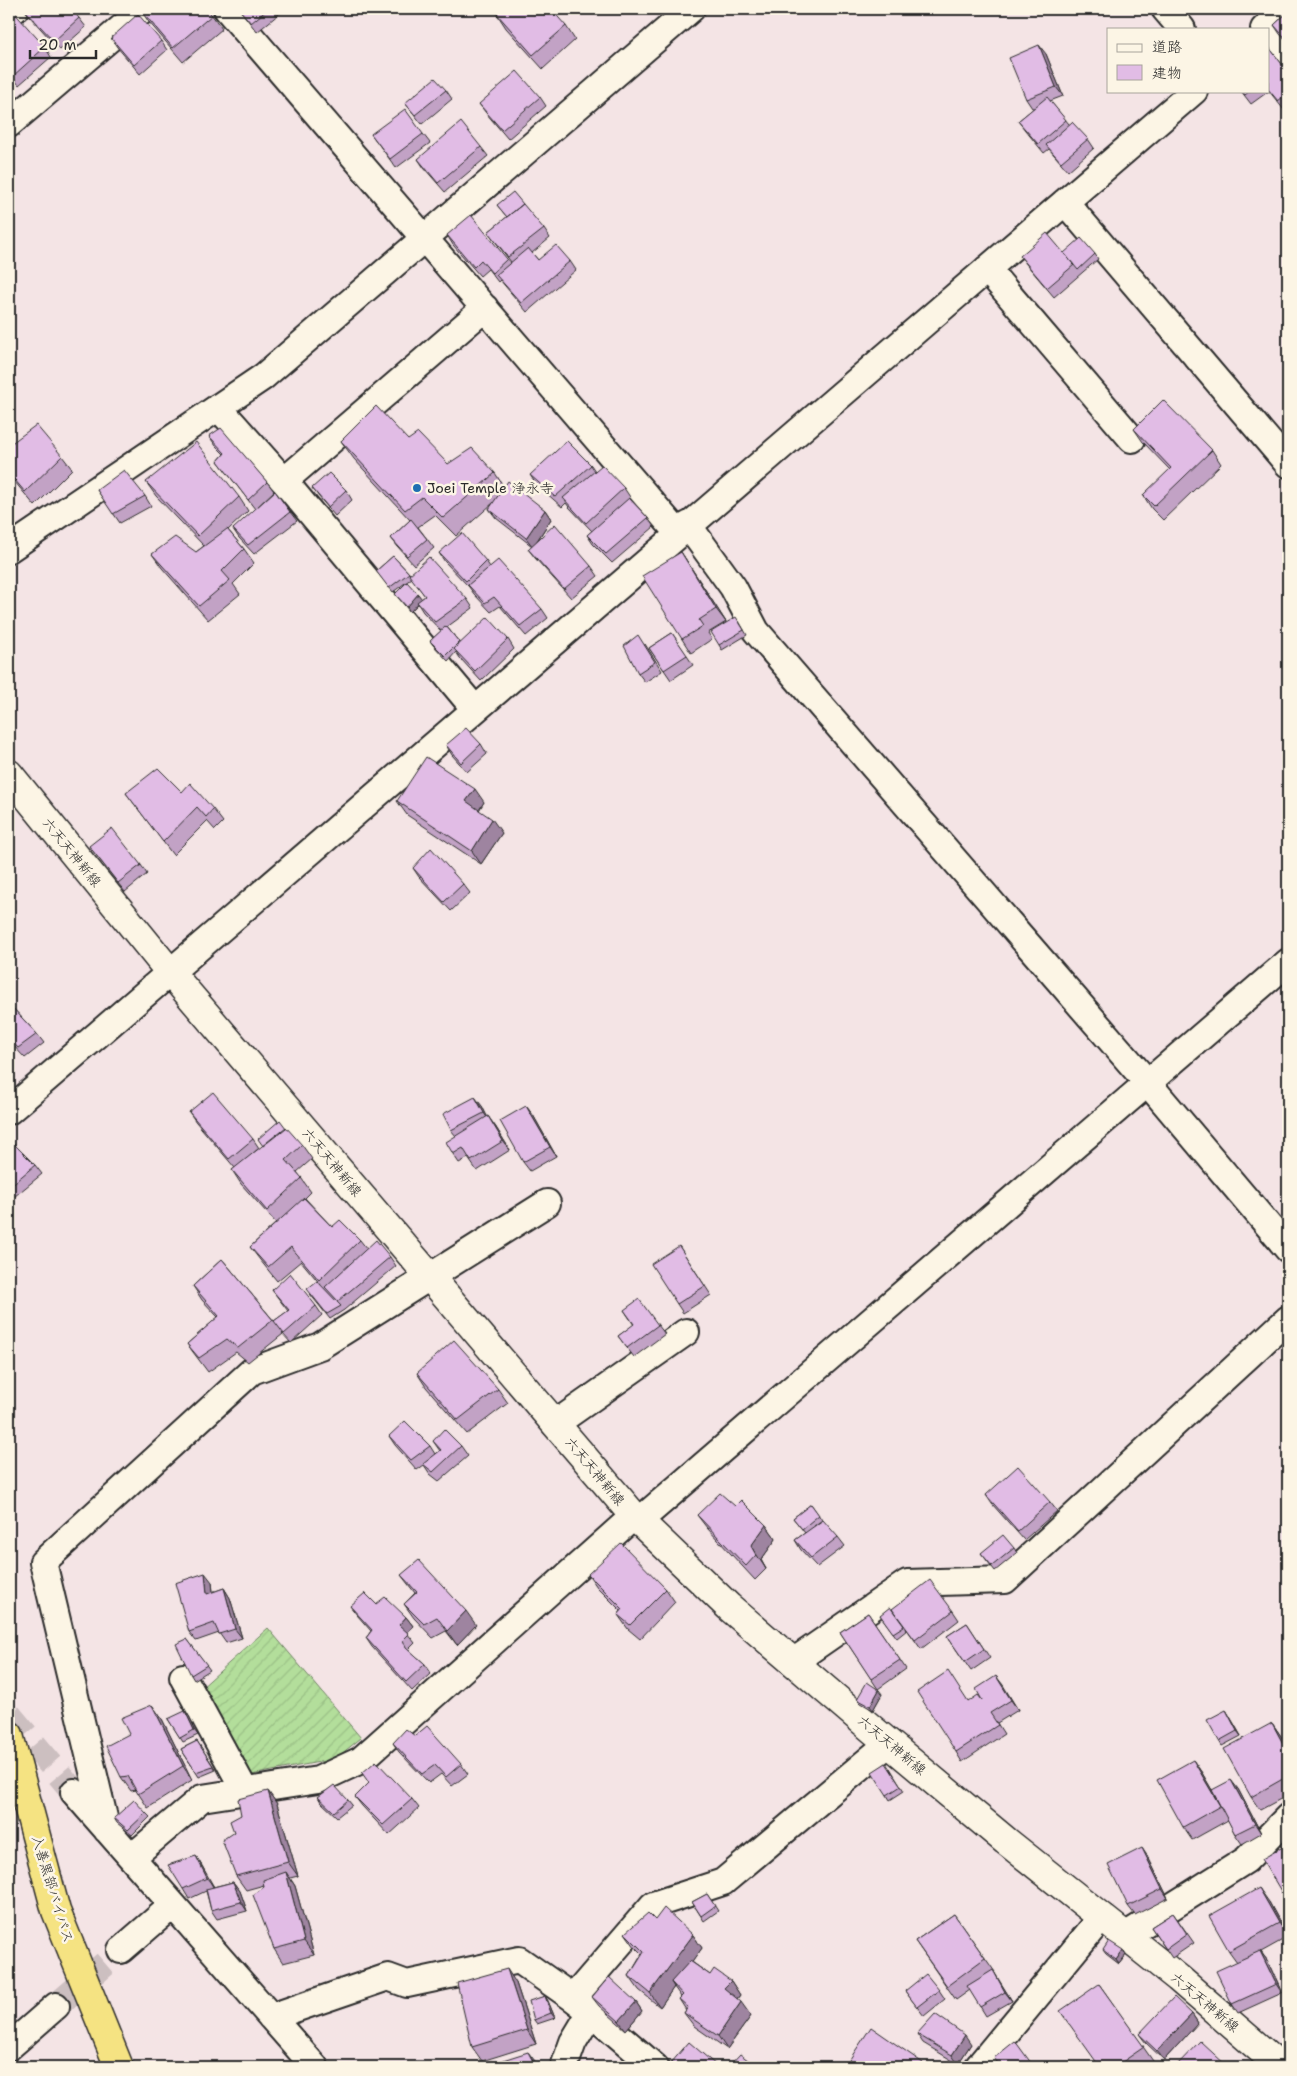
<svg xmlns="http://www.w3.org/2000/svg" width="1297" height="2076" font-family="'Shantell Sans','Klee One',sans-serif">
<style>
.garden{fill:url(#garden-furrows);stroke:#6f8463}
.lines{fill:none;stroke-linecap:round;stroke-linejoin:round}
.street-tunnel{stroke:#ccbfc0;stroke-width:26;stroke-dasharray:26 13;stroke-linecap:butt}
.street-casing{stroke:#2b2b2b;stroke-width:30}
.secondary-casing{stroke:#2b2b2b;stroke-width:31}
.highway-casing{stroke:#2b2b2b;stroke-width:31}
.street{stroke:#fcf5e5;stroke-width:26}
.secondary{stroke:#fcf5e5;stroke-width:28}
.highway{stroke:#f5e382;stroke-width:28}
.wall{fill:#c2a2c5;stroke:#2b2b2b}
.shaded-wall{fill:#9e84a0;stroke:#2b2b2b}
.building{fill:#e1bce5;stroke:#2b2b2b}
.poi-dot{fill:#1f6fb2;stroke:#fcf5e5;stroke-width:2}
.labels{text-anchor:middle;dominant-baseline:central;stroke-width:5;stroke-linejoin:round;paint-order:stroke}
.poi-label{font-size:14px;fill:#2b2b2b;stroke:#fcf5e5;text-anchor:start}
.street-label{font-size:14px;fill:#2b2b2b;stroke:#fcf5e5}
</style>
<defs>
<pattern id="garden-furrows" width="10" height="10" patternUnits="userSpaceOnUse" patternTransform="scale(1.25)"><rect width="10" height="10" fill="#b3de9b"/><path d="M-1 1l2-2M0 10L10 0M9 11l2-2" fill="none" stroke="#9abf86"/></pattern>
</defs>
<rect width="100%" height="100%" fill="#f4e4e5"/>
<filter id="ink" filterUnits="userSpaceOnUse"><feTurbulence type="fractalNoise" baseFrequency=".02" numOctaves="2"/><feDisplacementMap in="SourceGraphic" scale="10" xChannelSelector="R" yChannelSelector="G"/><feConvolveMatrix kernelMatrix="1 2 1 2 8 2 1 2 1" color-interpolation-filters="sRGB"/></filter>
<g filter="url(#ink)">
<path class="garden" d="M268 1628 361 1738 335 1759 246 1776 200 1689Z"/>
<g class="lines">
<path class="street-tunnel" d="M9 1715 74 1792
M56 2006 121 1950"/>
<defs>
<path id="street" d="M227 9 678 533
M1165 9 1182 29
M9 14 15 9
M1264 29 1287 9
M1268 31 1288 53
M9 124 144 9
M1065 202 1288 464
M987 269 1132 439
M218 407 284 481
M688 525 733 587 756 631 1147 1082 1288 1249
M9 549 263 377 691 9
M474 708 284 481 485 308
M9 1111 1194 91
M555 1424 686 1332
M639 1521 1288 962
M793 1662 907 1583 1005 1580 1288 1319
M183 1677 245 1791
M74 1792 315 2067
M107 1830 43 1562 252 1371 320 1346 547 1203
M132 1857 202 1798 318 1780 361 1760 634 1516
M1125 1936 1246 1860 1288 1817
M121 1950 173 1905
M591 2012 573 1998 653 1905 723 1882 889 1743
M271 2017 388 1977 407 1984 519 1960 573 1998
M9 2047 56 2006
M564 2067 573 2042 591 2012 655 2067
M978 2067 1102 1917"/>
<path id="secondary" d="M9 774 169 971 634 1516 729 1607 873 1730 1006 1841 1178 1978 1281 2067"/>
<path id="highway" d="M9 1735 56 1911 119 2067"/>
</defs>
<use href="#street" class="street-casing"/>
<use href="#secondary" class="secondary-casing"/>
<use href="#highway" class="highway-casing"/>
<use href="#street" class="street"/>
<use href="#secondary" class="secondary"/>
<use href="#highway" class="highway"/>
</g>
<path class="wall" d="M24 9 79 18 86 27 60 50 31 18Z
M140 9 212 15 222 29 183 62 148 21Z
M239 9H285L257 32Z
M9 11 45 47 51 57 19 85 9 73Z
M1288 12V43L1280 34 1274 25Z
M497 14 566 26 575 40 543 69 506 28Z
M111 38 161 41 167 50 140 74 117 47Z
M1268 46 1288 72V107L1284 110 1269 91 1251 104 1241 91H1268Z
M1046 54 1063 96 1050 101 1069 124 1088 139 1094 148 1068 171 1049 149 1044 153 1025 130 1018 121 1034 108H1032L1026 99Z
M446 90 452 99 422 124 405 103Z
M540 97 546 106 508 139 486 113 479 104Z
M371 134H423L430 143 396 168Z
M481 147 488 156 445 192 424 168 418 159Z
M497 205 544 229 550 238 532 253 538 260 570 261 576 270 527 312 500 280 498 282 488 269 480 276 453 245 447 235 507 259 510 263 511 262 488 232 507 217Z
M1064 253 1095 254 1098 259 1054 297 1027 265 1020 256Z
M1134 429 1212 450 1221 464 1163 520 1152 509 1143 495 1170 470 1143 442Z
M209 436 267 482 274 491 255 509 218 461 224 454 216 446Z
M408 440 448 464 495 473 504 487 545 510 551 519 537 541 591 566 598 576 571 598 535 558 528 549 532 546 496 518 489 509 493 503 456 536 435 515 418 527 434 548 414 565 398 547 391 538 410 520 354 459 341 441Z
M9 445 62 456 72 469 35 506 9 475Z
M591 465 595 471 624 488 630 497 629 498 648 518 654 527 612 563 593 544 587 535 592 531 569 507 566 503 562 507 536 484 530 475Z
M146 482 239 497 248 511 228 530 244 549 254 563 233 584 240 594 208 620 162 568 152 554 196 552 204 546 156 496Z
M312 488 346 490 352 500 335 516 319 497Z
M97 490 145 496 151 506 120 523Z
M290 512 297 521 254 554 239 538 233 529Z
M681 552 726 622 708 633 712 639 691 653 682 639Z
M439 553 486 561 490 567 542 609 548 618 526 636 500 606 491 612 474 594 469 587 445 562Z
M393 556 410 574 467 599 473 608 447 627 460 643 508 639 514 649 481 681 460 658 456 652 448 661 433 645 430 641 441 631 423 612 418 604 410 612 395 594H418L421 599 425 596 412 578 393 592 376 571Z
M739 621 747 635 722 650 719 645Z
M9 623 15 631 9 635Z
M672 633 693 665 671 680 649 648Z
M645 644 662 671 645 682 638 673Z
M481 744 487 754 467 772 452 755 446 745Z
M182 792 213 809 223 822 215 830 207 821 173 855 126 793Z
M397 801 484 802 479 810 502 833 481 864 407 815Z
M89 846 141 865 147 874 125 892Z
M413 868 463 884 470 893 451 911 419 877Z
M9 1004 37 1034 44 1043 25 1058 9 1041Z
M482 1106 487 1117 495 1126 510 1150 477 1171 468 1158 459 1163 453 1154 456 1136 451 1130Z
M526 1106 533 1115 556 1156 530 1171 523 1162Z
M189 1112 253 1139 259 1148 250 1156 302 1145 312 1159 297 1172 311 1192 305 1198 332 1227 360 1240 367 1249 390 1257 396 1266 344 1310 330 1319 310 1294 321 1285 301 1261 277 1281 260 1260 250 1247 276 1223 241 1184 232 1170 235 1168 196 1122Z
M9 1139 35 1165 42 1174 9 1201Z
M679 1246 711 1295 683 1313 677 1304Z
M222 1259 274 1321 288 1311 272 1290 316 1306 322 1315 291 1343 282 1333 283 1334 248 1362 236 1352 208 1372 187 1344 218 1317 202 1300 193 1286Z
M624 1310 658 1325 665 1334 634 1357 618 1336 634 1325Z
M417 1373 498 1389 508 1403 467 1434 426 1387Z
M389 1436 430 1446 435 1454 440 1451 433 1441 461 1446 468 1456 439 1481 430 1474 424 1465 417 1470 395 1445Z
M986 1495 1050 1502 1057 1511 1024 1540 992 1504Z
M811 1504 822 1520 814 1526 838 1537 845 1546 817 1567 801 1550 795 1540 805 1533 793 1518Z
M735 1506 766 1525 776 1539 761 1560 766 1569 755 1580 707 1528 697 1515Z
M1014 1548 1017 1553 995 1571 981 1553Z
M588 1574 666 1589 675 1602 640 1639 628 1629 618 1615 621 1611 597 1587Z
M401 1575 476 1625 457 1645 446 1631 433 1638 414 1618 404 1604 415 1593Z
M212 1582 213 1592 224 1588 230 1598 242 1638 226 1643 219 1633 196 1641 189 1632Z
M376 1604 406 1617 413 1626 407 1633 415 1643 409 1649 410 1651 425 1664 431 1673 412 1691 372 1647 366 1638 371 1631 357 1615 350 1606Z
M894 1611H953L959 1620 921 1649 906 1628 907 1630 897 1638 880 1615Z
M868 1613 906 1669 878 1689 840 1632Z
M967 1623 990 1658 971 1671 947 1636Z
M187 1639 210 1670 194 1680 191 1675Z
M996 1676 1018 1710 997 1723 1004 1734 962 1762 956 1752 968 1702 982 1700Z
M882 1694 873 1710 861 1703 857 1699Z
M152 1705 162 1719 192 1780 148 1808 136 1790 131 1791 121 1777 129 1734Z
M1226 1710 1241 1736 1222 1746 1219 1741Z
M189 1716 198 1735 183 1742 168 1719Z
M1272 1723 1281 1736 1288 1749V1795L1260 1810 1251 1797Z
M415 1736 461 1764 468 1774 452 1786 441 1774 429 1783 399 1752 393 1743Z
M197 1741 216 1770 199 1777 181 1749Z
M1193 1760 1202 1773 1212 1790 1238 1789 1261 1833 1242 1844 1235 1834 1228 1820 1192 1840 1183 1827Z
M890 1768 904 1791 890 1800 887 1795Z
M268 1791 277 1804 298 1876 290 1878 295 1886 314 1955 283 1963 274 1949 264 1885 246 1890 236 1876 234 1832 241 1815Z
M318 1797 348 1800 352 1805 337 1817 321 1802Z
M355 1797 412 1799 419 1808 389 1835 362 1806Z
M146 1813 150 1817 132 1835 117 1823 114 1818Z
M196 1856 202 1866 213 1887 233 1882 240 1891 247 1911 217 1919 211 1910 206 1891 189 1899 183 1889Z
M1148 1857 1168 1898 1135 1915 1128 1906Z
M707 1894 718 1911 704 1921 692 1902Z
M1269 1902 1288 1937 1261 1952 1267 1960 1282 1993 1238 2013 1232 2004 1237 1962 1229 1951Z
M1173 1913 1194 1943 1172 1958 1151 1927Z
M954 1914 995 1972 994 1973 1012 2001 986 2016 970 1990 956 2000 915 1941Z
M655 1920 693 1935 702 1948 692 1962 710 1975 731 1981 740 1995 737 1999 751 2016 727 2049 694 2026 684 2013 686 2010 679 1999 681 1997 674 1987 660 2007 639 1990 629 1976 642 1954 635 1947 625 1933Z
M1103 1950 1126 1955 1119 1964 1106 1954Z
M516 1983 536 2044 482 2061 472 2047Z
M1099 1984 1153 2061 1144 2067H1100Z
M939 1990 945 1999 924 2016 905 1991Z
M545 1996 548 2001 555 2018 537 2024 534 2020Z
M592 1997 636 2002 642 2011 626 2030 599 2006Z
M1192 2014 1198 2023 1164 2060 1146 2043 1139 2034Z
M917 2034 971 2044 958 2064 923 2043Z"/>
<path class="shaded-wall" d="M1039 45 1046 54 1063 96 1056 87Z
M545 510 551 519 533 547 526 538Z
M681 552 726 622 716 609Z
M418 594 422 599 410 612 407 607Z
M475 789 484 802 476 815 466 801Z
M492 819 502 833 481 864 472 851Z
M475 1097 482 1106 490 1122 484 1113Z
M526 1106 533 1115 556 1156 550 1147Z
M488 1116 495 1126 510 1150 503 1141Z
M766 1525 776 1539 761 1560 766 1569 751 1546Z
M205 1573 212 1582 214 1603 207 1594Z
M224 1588 230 1598 242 1638 235 1629Z
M466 1611 476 1625 457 1645 447 1631Z
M406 1617 413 1626 406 1634 399 1625Z
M996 1676 1003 1685 1018 1710 1011 1700Z
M879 1690 882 1694 873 1710 870 1706Z
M152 1705 162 1719 192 1780 183 1766Z
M1226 1710 1229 1715 1241 1736 1237 1731Z
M185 1711 189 1716 198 1735 194 1730Z
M1272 1723 1281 1736 1288 1749V1753Z
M1193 1760 1202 1773 1229 1819 1220 1806Z
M1231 1780 1238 1789 1261 1833 1255 1824Z
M268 1791 277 1804 298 1876 288 1862Z
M1142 1848 1148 1857 1168 1898 1162 1889Z
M196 1856 202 1866 214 1887 207 1878Z
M286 1872 295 1886 314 1955 304 1941Z
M233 1882 240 1891 247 1911 241 1902Z
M1259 1888 1269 1902 1288 1937 1279 1923Z
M693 1935 702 1948 675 1987 671 1982 674 1987 660 2007 650 1993Z
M1123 1950 1126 1955 1119 1964 1116 1960Z
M1260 1951 1267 1960 1282 1993 1276 1984Z
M507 1969 516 1983 536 2044 527 2030Z
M993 1970 999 1980 1012 2001 1005 1992Z
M731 1981 740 1995 734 2002 724 1988Z
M545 1996 548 2001 555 2018 551 2013Z
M636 2002 642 2011 626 2030 619 2021Z
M741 2002 751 2016 727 2049 718 2036Z
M1192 2014 1198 2023 1164 2060 1157 2051Z
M965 2035 971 2044 958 2064 952 2055Z
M528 2052 535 2061 538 2067H536Z
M923 2063 926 2067H919Z"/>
<path class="building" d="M11 9 45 47 13 76 9 71V11Z
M24 9H71L79 18 54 41Z
M140 9H206L212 15 173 48Z
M239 9H268L251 23Z
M503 9H551L566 26 533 55 497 14Z
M1288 12V41L1274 25Z
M138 14 161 41 134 65 111 38Z
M1039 45 1056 87 1026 99 1009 58Z
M1268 46 1288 72V93L1278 101 1268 89Z
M517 71 540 97 502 130 479 104Z
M435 78 446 90 415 115 405 103Z
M1242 91H1250L1245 95Z
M1047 97 1066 120 1038 144 1018 121Z
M405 109 423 134 390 159 371 134Z
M461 122 481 147 438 183 418 159Z
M1072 122 1088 139 1061 162 1046 145Z
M513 192 523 204 507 217 497 205Z
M523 204 544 229 508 257 488 232Z
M471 215 507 259 492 273 481 260 474 267 447 235Z
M1047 233 1074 265 1047 288 1020 256Z
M1081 238 1095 254 1078 270 1064 253Z
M556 245 570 261 521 303 496 275 528 248 538 260Z
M1163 400 1212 450 1154 506 1143 495 1171 468 1134 429Z
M376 406 408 440 418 433 448 464 472 448 495 473 443 518 422 497 405 510 341 441Z
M36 425 62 456 25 492 9 473V445Z
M221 428 267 482 248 500 218 461 225 453 209 436Z
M567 441 591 465 555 497 530 475Z
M196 442 239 497 198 536 146 482Z
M602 465 624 488 586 523 563 498Z
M124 470 145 496 113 514 97 490Z
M329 473 346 490 328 507 312 488Z
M508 481 545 510 526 538 489 509Z
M275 491 290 512 248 545 233 529Z
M629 498 648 518 606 554 587 535Z
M411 519 427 539 407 556 391 538Z
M555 524 591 566 564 589 528 549Z
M227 529 244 549 222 571 230 580 199 606 152 554 175 537 196 552Z
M462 533 486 561 466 581 439 553Z
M681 552 716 609 699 620 703 626 682 639 642 576Z
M393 556 409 573 389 588 376 571Z
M429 557 467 599 435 622 417 602 425 596 409 575Z
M498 560 542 609 520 626 494 597 485 603 468 585Z
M407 582 418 594 407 607 395 594Z
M488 617 508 639 475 671 454 649Z
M736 617 744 630 719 645 711 632Z
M446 626 459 642 445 656 430 641Z
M672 633 687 655 664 670 649 648Z
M638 635 655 662 638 673 624 646Z
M466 728 481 744 461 763 446 745Z
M426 757 475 789 466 801 492 819 472 851 397 801Z
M158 768 182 792 190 783 213 809 206 817 197 807 163 842 126 793Z
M112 828 141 865 118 883 89 846Z
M431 848 463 884 444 902 413 868Z
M9 1004 37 1034 18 1048 9 1038Z
M213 1092 253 1139 229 1159 189 1112Z
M475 1097 484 1113 451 1130 443 1114Z
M526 1106 550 1147 523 1162 500 1121Z
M488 1116 503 1141 471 1161 463 1148 453 1154 446 1142Z
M280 1120 286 1128 263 1146 258 1139Z
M286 1127 302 1145 286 1160 302 1178 267 1211 232 1170Z
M9 1139 35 1165 9 1187Z
M304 1198 332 1227 340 1220 360 1240 319 1280 291 1247 268 1267 250 1247Z
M376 1240 390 1257 338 1301 325 1287Z
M679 1246 705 1286 677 1304 651 1264Z
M222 1259 273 1320 238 1348 227 1339 199 1358 187 1344 219 1316 193 1286Z
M290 1273 316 1306 284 1334 274 1321 289 1310 272 1290Z
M317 1281 341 1306 327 1314 307 1289Z
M639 1299 658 1325 627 1348 618 1336 634 1324 624 1310Z
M454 1340 498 1389 458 1420 417 1373Z
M405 1421 430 1446 411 1460 389 1436Z
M444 1429 461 1446 433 1472 423 1464 441 1450 433 1441Z
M1018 1466 1050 1502 1018 1531 986 1495Z
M720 1493 735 1506 741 1500 766 1525 751 1546 756 1555 746 1566 697 1515Z
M811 1504 819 1515 802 1529 793 1518Z
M823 1520 838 1537 811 1558 795 1540Z
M1003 1535 1014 1548 992 1566 981 1553Z
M621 1543 666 1589 630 1625 618 1615 623 1609 588 1574Z
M419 1560 466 1611 447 1631 437 1617 424 1624 404 1604 417 1592 401 1575Z
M205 1573 207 1594 224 1588 235 1629 219 1634 214 1623 189 1632 175 1583Z
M930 1580 953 1611 915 1640 892 1609Z
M365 1593 376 1604 385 1597 406 1617 399 1625 409 1634 403 1640 406 1647 425 1664 406 1682 366 1638 372 1630 350 1606Z
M890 1607 904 1626 893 1633 880 1615Z
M868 1613 900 1660 871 1679 840 1632Z
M967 1623 984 1649 965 1662 947 1636Z
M187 1639 207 1665 191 1675 176 1644Z
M948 1671 968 1702 978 1695 982 1700 976 1689 996 1676 1011 1700 990 1713 998 1725 956 1752 917 1692Z
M867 1682 879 1690 870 1706 857 1699Z
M152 1705 183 1766 138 1794 128 1776 121 1777 106 1746 129 1734 121 1718Z
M1226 1710 1237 1731 1219 1741 1207 1720Z
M185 1711 194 1730 180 1738 168 1719Z
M1272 1723 1288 1753V1776L1251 1797 1224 1749Z
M427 1726 461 1764 446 1777 435 1765 422 1774 393 1743 406 1729 415 1736Z
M197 1741 213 1766 196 1772 181 1749Z
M1193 1760 1220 1806 1183 1827 1157 1780Z
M376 1761 412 1799 383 1825 355 1797 369 1783 362 1773Z
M886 1763 901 1786 887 1795 872 1772Z
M1231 1780 1255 1824 1235 1834 1212 1790Z
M334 1785 348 1800 334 1812 318 1797Z
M268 1791 288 1862 236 1876 222 1840 234 1832 230 1821 241 1815 238 1799Z
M134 1800 146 1813 128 1830 114 1818Z
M1288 1844V1903L1262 1859Z
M1142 1848 1162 1889 1128 1906 1108 1865Z
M196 1856 207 1878 183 1889 168 1865Z
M286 1872 304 1941 274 1949 253 1895 264 1887 263 1880Z
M233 1882 241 1902 211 1910 206 1889Z
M1259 1888 1279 1923 1229 1951 1209 1916Z
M707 1894 715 1906 701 1916 692 1902Z
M664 1908 693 1935 650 1993 629 1976 644 1952 625 1933 648 1913 655 1920Z
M1173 1913 1187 1934 1166 1949 1151 1927Z
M954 1914 985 1958 947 1986 915 1941Z
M1109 1941 1123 1950 1116 1960 1103 1950Z
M1260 1951 1276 1984 1232 2004 1216 1971Z
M690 1961 710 1975 714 1969 731 1981 724 1988 741 2002 718 2036 684 2013 688 2007 679 1999 683 1995 671 1982Z
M507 1969 527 2030 472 2047 457 1983Z
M993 1970 1005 1992 980 2007 967 1986Z
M926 1974 939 1990 917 2007 905 1991Z
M609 1977 636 2002 619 2021 592 1997Z
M1099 1984 1144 2047 1115 2067H1100L1060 2011Z
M545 1996 551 2013 534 2020 529 2001Z
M1174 1997 1192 2014 1157 2051 1139 2034Z
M935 2014 965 2035 952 2055 917 2034Z
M871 2027 923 2063 919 2067H849L846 2065Z
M1015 2041 1034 2067H1001L994 2058Z
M1200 2041 1228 2067H1178L1176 2066Z
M689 2042 717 2066 716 2067H676L671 2063Z
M528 2052 536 2067H481Z
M740 2054 757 2067H728Z
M1158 2063 1161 2067H1153Z"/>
</g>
<circle class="poi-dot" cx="417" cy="488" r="5"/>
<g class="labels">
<g class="poi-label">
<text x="427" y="488">Joei Temple 浄永寺</text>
</g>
<g class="street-label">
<text transform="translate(72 852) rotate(51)">六天天神新線</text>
<text transform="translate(332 1162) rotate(50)">六天天神新線</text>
<text transform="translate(595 1471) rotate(50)">六天天神新線</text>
<text transform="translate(892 1745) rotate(40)">六天天神新線</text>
<text transform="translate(53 1889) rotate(73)">入善黒部バイパス</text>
<text transform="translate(1205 2002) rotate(40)">六天天神新線</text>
</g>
</g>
<rect width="1297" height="2076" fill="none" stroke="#fcf5e5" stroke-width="30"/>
<rect x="15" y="15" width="1267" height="2046" fill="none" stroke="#2b2b2b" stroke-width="2" filter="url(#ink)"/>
<rect x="1107" y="28" width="162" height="65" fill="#fcf5e5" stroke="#a8a49b"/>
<rect x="1117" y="44" width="25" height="8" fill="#fcf5e5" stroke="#a8a49b"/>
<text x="1152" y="52" font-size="15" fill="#2b2b2b">道路</text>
<rect x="1117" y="65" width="25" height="15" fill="#e1bce5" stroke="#a8a49b"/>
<text x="1152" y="78" font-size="15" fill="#2b2b2b">建物</text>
<path d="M30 50v8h66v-8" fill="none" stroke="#2b2b2b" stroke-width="2.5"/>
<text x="38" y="50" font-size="15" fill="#2b2b2b" stroke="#fcf5e5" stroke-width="4" paint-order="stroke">20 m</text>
</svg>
